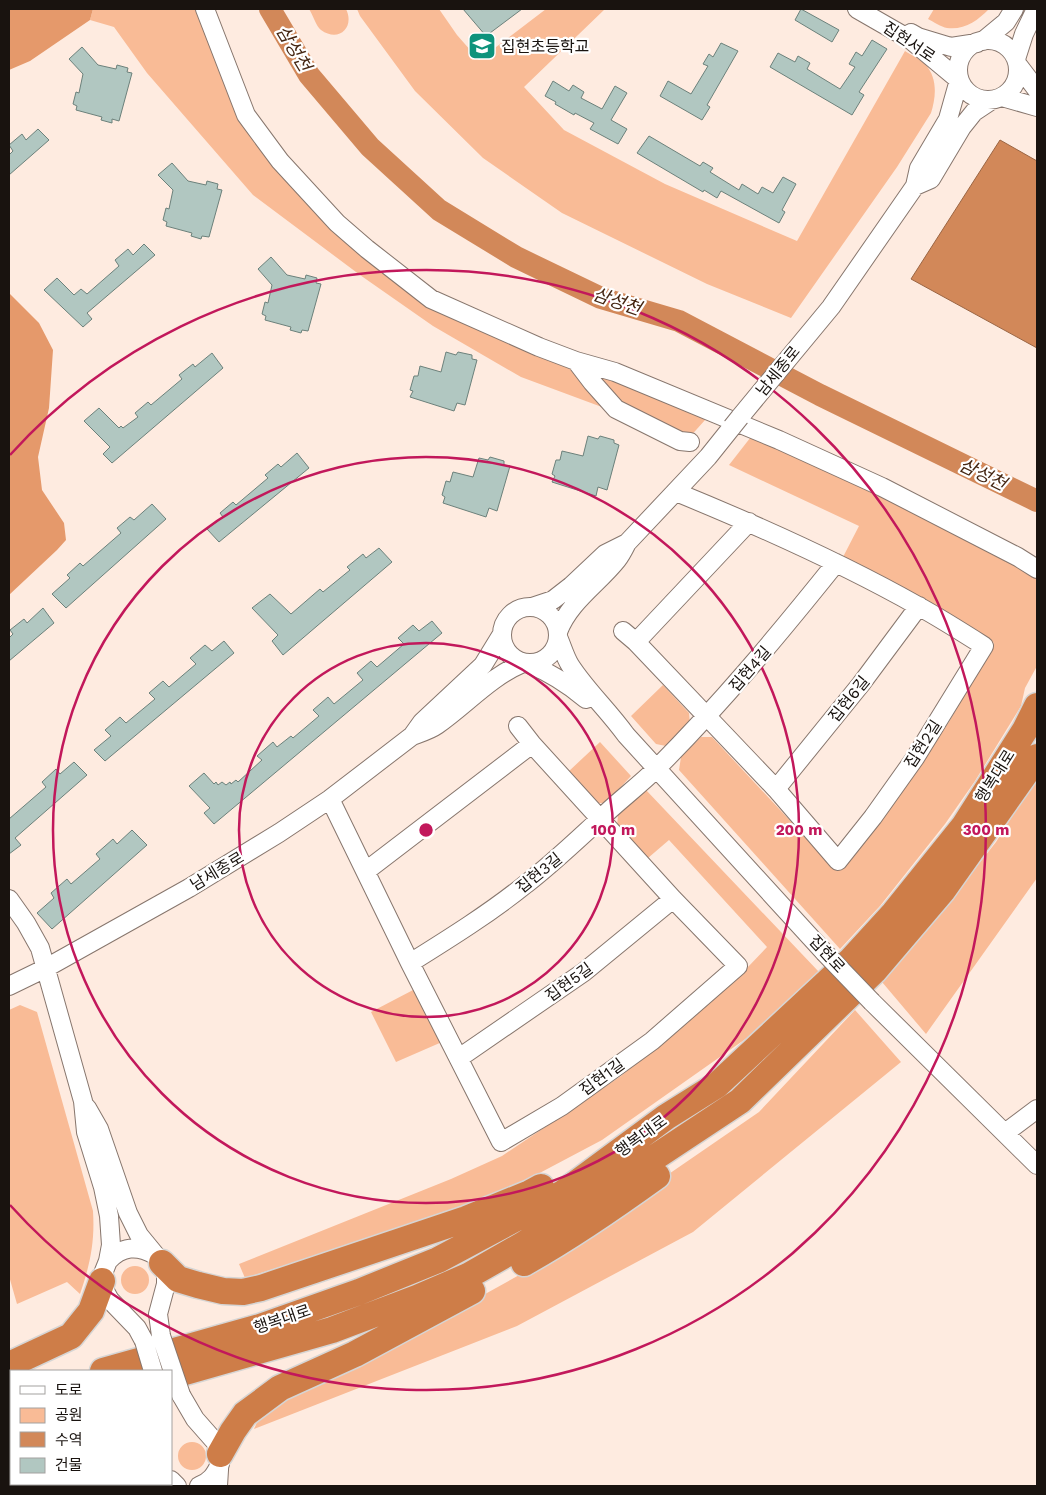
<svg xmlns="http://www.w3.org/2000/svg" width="1046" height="1495" font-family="'Work Sans','Noto Sans KR',sans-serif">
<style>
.green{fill:#f9bb96}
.forest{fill:#e5996b}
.water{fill:#d28859;stroke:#9a6543}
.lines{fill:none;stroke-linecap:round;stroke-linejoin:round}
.river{stroke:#d28859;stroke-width:22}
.building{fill:#b1c7c1;stroke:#6c817b}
.minor-casing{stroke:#87766d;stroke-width:20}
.highway-casing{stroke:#d6d5d4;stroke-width:29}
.minor{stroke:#fff;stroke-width:18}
.highway{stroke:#ce7d48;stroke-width:26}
.minor-bridge-casing{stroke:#87766d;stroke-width:20;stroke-linecap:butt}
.minor-bridge{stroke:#fff;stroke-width:18}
.ring{fill:none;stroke:#c2185b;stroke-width:2.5}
.labels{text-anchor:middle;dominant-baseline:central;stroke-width:4.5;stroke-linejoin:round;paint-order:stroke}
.street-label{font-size:16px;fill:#19130f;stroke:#fff}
.poi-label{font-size:16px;fill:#19130f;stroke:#fff;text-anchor:start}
.water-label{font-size:18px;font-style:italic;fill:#442511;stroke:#fff}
.centre{fill:#c2185b;stroke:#fff;stroke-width:2.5}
.ring-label{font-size:15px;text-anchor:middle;font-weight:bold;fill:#c2185b;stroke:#fff;stroke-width:4.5;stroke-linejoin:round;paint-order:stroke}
</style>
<rect width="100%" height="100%" fill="#feebe0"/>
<path class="green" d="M93 9H201L264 134 343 216 415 277 516 342 714 410 688 439 521 377 433 326 360 275 253 195 147 73 114 27 90 20Z
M309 9H346C355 27 339 43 321 30 316 26 313 15 309 9Z
M357 9H439L457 35 479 60 546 9H605L524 87 564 130 665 184 797 241 905 51C911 55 920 59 925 64 938 78 936 97 931 113L897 167 791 318 707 284 562 213 483 158 415 91 360 16Z
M934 9H989C977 21 965 30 947 28 941 27 934 22 928 19Z
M754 433 1037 573V666L1025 688 1021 706 975 781 945 824 880 906 840 949 679 770 681 757 701 737H712L837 871 896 800 949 722 994 643 924 600 843 557 859 526 729 465Z
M663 685 689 713 690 724 666 746 656 744 631 716Z
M600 742 631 776 606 803H596L568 772Z
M1037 777V878L926 1034 882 982 940 913 996 842Z
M646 790 819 972 761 1028 602 1140 485 1202 245 1278 239 1264 451 1179 502 1156 621 1076 747 968 767 947 669 840 648 858 617 826 618 815Z
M415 989 442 1042 396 1062 371 1012Z
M20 1005 37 1012 93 1211C95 1242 90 1265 80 1294L67 1282 17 1304 9 1276V1010Z
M855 1010 901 1062 693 1232 517 1326 254 1429 259 1418 291 1391 402 1340 550 1258 567 1244 759 1112Z
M121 1280a14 14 0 1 1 28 0a14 14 0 1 1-28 0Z
M178 1456a14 14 0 1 1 28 0a14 14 0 1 1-28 0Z
M11 1470V1484H149L152 1486H9V1471Z"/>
<path class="forest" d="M9 9H93L90 20 30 61 9 70Z
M9 293 39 323 53 350 49 408 38 457 42 490 64 523 66 540 57 550 9 595Z"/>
<path class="water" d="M1000 140 1037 161V348L911 279Z"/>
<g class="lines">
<path class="river" d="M270 9 309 75 370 147 439 210 516 257 601 298 679 321 820 395 1037 501"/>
</g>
<path class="building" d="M463 9H522L486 36Z
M801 9 839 30 832 42 795 20Z
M872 40 887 49 859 92 864 95 852 115 770 67 778 53 795 62 798 56 810 63 807 69 840 89 855 67 849 64 856 52 862 56Z
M721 43 738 51 707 105 710 107 702 120 660 96 668 81 691 94 708 66 703 64 709 54 713 57Z
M82 47 98 65 116 69 117 65 128 68 127 72 132 73 119 121 112 119V123L101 120 102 117 76 110 77 106 73 104 76 92 79 93 83 74 69 59Z
M553 81 569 91 573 85 584 92 581 98 602 109 615 86 627 93 611 120 627 129 618 144 590 129 594 123 575 113 574 115 555 104 556 102 545 96Z
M38 129 49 140 9 175V155L13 151 9 145 22 134 26 140Z
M649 136 700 166 703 162 713 168 710 172 739 190 742 184 758 194 762 187 773 193 783 177 796 184 782 210 785 212 779 223 721 191 717 198 704 190 703 192 637 153Z
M172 163 188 181 206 185 207 181 218 184 217 189 222 190 209 237 202 236 201 239 191 236 192 233 166 226 167 222 163 220 166 208 169 209 173 190 158 175Z
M144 244 155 255 87 313 92 319 83 327 44 290 57 278 74 295 81 289 87 294 119 266 115 260 128 249 133 255Z
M271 257 287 275 305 279 306 275 317 278 316 283 321 284 308 331 302 330 301 333 290 330 291 327 265 320 266 316 262 314 265 302 268 303 272 285 258 269Z
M446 352 456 355 458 352 472 355V359L477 360 465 405 457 403 454 411 410 397 413 391 410 390 414 376H418L420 366 441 372Z
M212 353 223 368 112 463 103 454 110 447 84 421 99 408 119 428 121 426 123 428 138 417 135 413 148 402 151 405 182 379 179 375 193 364 195 367Z
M588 436 598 439 600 436 614 440V443L619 445 607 490 598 487 596 496 552 482 555 476 552 474 556 460H560L562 451 583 456Z
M297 453 309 468 219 542 207 529 223 517 220 513 233 502 236 505 268 478 265 475 278 464 281 467Z
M490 457 504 461V465L510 466 497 511 489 508 486 517 443 503 445 497 442 495 446 481 450 482 453 472 473 477 479 458 488 460Z
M152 504 166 519 66 608 52 594 70 578 67 575 80 563 83 566 121 533 117 528 130 517 134 520Z
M379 548 392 562 283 655 272 641 278 635 252 608 270 594 291 614 320 589 323 592 350 570 347 567 363 554 366 558Z
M43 608 54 623 9 661V638L13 634 10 630 24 619 27 623Z
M432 621 442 633 214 824 204 813 210 808 189 786 204 773 214 784 216 782 218 785 222 782 226 785 230 782 231 784 236 780 238 782 262 760 257 756 273 742 277 747 291 736 293 738 319 716 313 710 328 697 334 704 363 680 357 673 371 661 377 667 404 644 398 638 413 625 419 631Z
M224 641 234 653 105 761 94 750 111 736 105 730 120 717 126 723 155 699 149 693 163 681 169 687 196 664 190 658 205 645 212 651Z
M74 762 87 775 15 838 21 845 9 854V819L46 787 42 782 56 769 60 774Z
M132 830 147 845 52 929 37 913 54 898 51 893 67 879 71 884 100 859 96 854 113 839 117 844Z"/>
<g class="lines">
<defs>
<path id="minor" d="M205 9 246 115 280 161 337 223 367 249 431 299 539 347 576 361 592 382 616 409 680 441 690 442
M857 9 911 40 959 80
M911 33 918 37 951 47 977 43
M958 70a30 30 0 1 1 60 0a30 30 0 1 1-60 0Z
M983 41 1006 22 1014 9
M1016 59 1024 34 1036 9
M1018 65 1037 90
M1002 97 1037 107
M915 186 931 179 962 127 974 112 992 100
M576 361 615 372 779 440 882 487 1018 557 1037 569
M740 417 831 307 915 186 919 168 948 119 959 80
M532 607 553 600 571 586 605 554 627 543
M502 635a28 28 0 1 1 56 0a28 28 0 1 1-56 0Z
M623 631 636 642 776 789 838 861 873 817 915 758 984 646C962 632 940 618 918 606 840 562 759 526 676 492
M558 632C569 602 598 584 617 560 621 555 624 549 627 543L708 457 732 427
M502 634 483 665 422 722 412 736C420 733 430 730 437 725 467 704 490 677 523 663
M558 637C562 646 565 657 570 665 586 690 608 710 626 735L824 952
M636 642 749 522
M529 664C551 673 568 684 586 699
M776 789 861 684 919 606
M330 799 410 963 501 1142 562 1106 652 1041 738 966 673 899 532 744 518 726
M366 871 532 744
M9 899 26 923 40 948 83 1101 86 1132 103 1187 109 1216 111 1245 108 1261 104 1271 102 1281 105 1291 110 1300 137 1328 144 1341
M410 963C450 938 490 913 526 884 552 864 576 841 600 819 618 801 639 786 657 768 721 704 779 634 836 563
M9 986 46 968 189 888 279 833 330 799 412 736
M872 1002 1037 1165
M459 1058 584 972 673 899
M87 1108 99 1129 128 1213 139 1235 162 1263 166 1273V1284L158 1314 161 1336
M1005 1133 1037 1109
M108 1261C122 1246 137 1245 155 1255
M181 1395 195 1419 217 1444 220 1454 218 1486
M171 1480 177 1486
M199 1486C210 1482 215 1475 220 1464"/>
<path id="highway" d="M162 1263 178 1279 198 1285 223 1291 243 1292 261 1288 466 1219 530 1193 541 1187
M524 1263C571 1237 614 1207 657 1176
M9 1365 71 1336 91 1311 102 1281
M103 1371 260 1327 359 1292 438 1260 563 1193 666 1117 717 1085 851 960 894 913 964 826 1025 730 1037 706
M171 1376 332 1330 417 1298 468 1276 524 1244 740 1101 874 971 943 890 1037 757
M9 1399H11
M9 1426 11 1425
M220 1454 233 1431 245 1414 280 1388 355 1354 472 1291
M9 1460H11"/>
</defs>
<use href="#minor" class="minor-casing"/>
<use href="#highway" class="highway-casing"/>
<use href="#minor" class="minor"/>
<use href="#highway" class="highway"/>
<defs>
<path id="minor-bridge" d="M732 427 740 417
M824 952 872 1002
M161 1336 181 1395
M144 1341 153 1371"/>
</defs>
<use href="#minor-bridge" class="minor-bridge-casing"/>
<use href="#minor-bridge" class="minor-bridge"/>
</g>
<g class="ring">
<circle cx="426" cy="830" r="187"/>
<circle cx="426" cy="830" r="373"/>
<path d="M10 455A560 560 0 1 1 10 1205"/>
</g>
<defs>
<symbol id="school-square" viewBox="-11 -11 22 22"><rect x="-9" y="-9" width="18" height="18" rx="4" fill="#0e937c" stroke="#fff"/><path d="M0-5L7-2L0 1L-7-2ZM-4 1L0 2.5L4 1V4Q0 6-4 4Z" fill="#fff"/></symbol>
</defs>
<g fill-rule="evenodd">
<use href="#school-square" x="466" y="30" width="32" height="32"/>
</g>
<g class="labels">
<g class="street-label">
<text transform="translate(909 42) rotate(34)">집현서로</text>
<text transform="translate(778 371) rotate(-51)">남세종로</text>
<text transform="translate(750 669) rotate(-49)">집현4길</text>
<text transform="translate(849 699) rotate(-51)">집현6길</text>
<text transform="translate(923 744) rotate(-57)">집현2길</text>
<text transform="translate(995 776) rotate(-58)">행복대로</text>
<text transform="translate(217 871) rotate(-31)">남세종로</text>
<text transform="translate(539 873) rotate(-39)">집현3길</text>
<text transform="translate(827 954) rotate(47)">집현로</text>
<text transform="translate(569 982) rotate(-36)">집현5길</text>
<text transform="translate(602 1077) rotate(-36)">집현1길</text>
<text transform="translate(641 1136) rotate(-36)">행복대로</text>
<text transform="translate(282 1319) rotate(-19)">행복대로</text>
</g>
<g class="poi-label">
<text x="501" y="46">집현초등학교</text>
</g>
<g class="water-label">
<text transform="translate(294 48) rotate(59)">삼성천</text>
<text transform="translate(617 301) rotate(19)">삼성천</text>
<text transform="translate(983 474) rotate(26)">삼성천</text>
</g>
</g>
<circle cx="426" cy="830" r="8" class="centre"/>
<g class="ring-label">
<text x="613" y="835">100 m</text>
<text x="799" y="835">200 m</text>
<text x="986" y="835">300 m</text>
</g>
<rect width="1046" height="1495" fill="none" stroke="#19130f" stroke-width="20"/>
<rect x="10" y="1370" width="162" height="115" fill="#ffffff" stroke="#a3a19f"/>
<rect x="20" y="1386" width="25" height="8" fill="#ffffff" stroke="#a3a19f"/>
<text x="55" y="1395" font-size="15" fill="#19130f">도로</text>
<rect x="20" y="1408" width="25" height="15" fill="#f9bb96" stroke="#a3a19f"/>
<text x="55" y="1420" font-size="15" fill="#19130f">공원</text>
<rect x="20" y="1432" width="25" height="15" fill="#d28859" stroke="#a3a19f"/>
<text x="55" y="1445" font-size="15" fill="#19130f">수역</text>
<rect x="20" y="1458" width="25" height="15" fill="#b1c7c1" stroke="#a3a19f"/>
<text x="55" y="1470" font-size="15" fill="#19130f">건물</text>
</svg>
